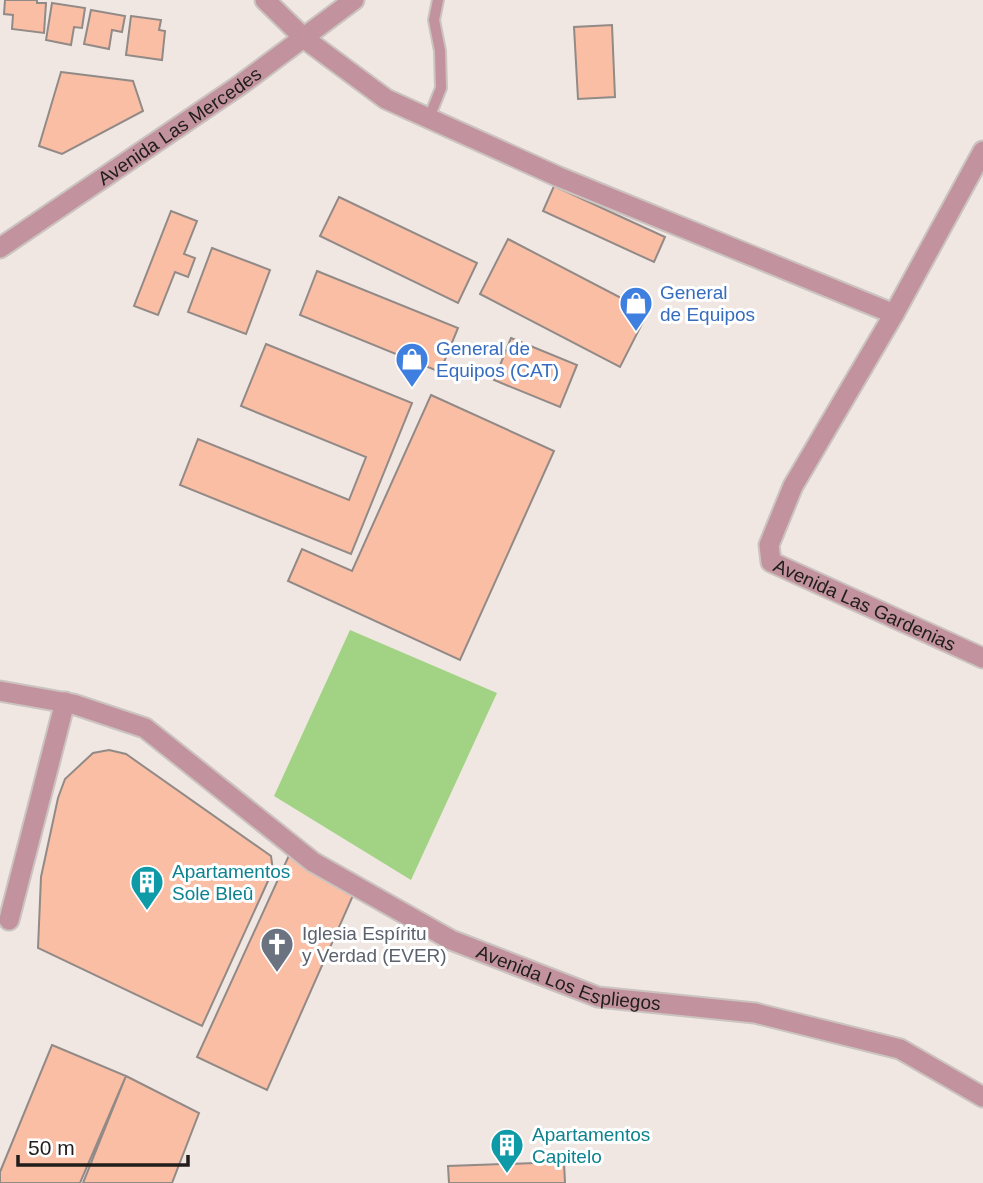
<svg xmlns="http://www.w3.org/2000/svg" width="983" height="1183" font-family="Arial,sans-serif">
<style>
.green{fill:#a2d385}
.building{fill:#fabea5;stroke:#928a87;stroke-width:2}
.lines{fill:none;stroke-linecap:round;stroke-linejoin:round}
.service-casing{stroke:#cbc3bf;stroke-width:14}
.minor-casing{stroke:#cbc3bf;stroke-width:23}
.tertiary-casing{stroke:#cbc3bf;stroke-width:23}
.service{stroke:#c2939e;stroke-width:10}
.minor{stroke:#c2939e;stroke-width:19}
.tertiary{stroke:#c2939e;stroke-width:19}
.labels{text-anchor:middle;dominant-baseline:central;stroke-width:6;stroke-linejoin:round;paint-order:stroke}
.street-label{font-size:19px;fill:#201d1b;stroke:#fff}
.shop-label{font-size:19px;fill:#366cbe;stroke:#fff;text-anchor:start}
.culture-label{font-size:19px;fill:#0d838f;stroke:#fff;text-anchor:start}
.worship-label{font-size:19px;fill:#5b616d;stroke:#fff;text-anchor:start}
</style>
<rect width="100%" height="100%" fill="#f0e7e3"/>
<path class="green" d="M350 630 497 693 411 880 274 796Z"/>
<path class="building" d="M5 0H37V3H46L44 33 12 29 13 15 4 14Z
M52 3 85 8 82 28 74 27 71 45 46 40Z
M91 10 125 16 122 32 112 30 109 49 84 44Z
M131 16 161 20 159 30 165 31 162 60 126 55Z
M612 25 615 97 578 99 574 27Z
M61 72 133 81 143 111 62 154 39 146Z
M554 186 665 237 654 262 543 211Z
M339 197 477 263 458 303 320 236Z
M171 211 197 221 184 254 195 258 188 277 175 272 158 315 134 306Z
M508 239 648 312 620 367 480 294Z
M212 248 270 270 246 334 188 312Z
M317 271 458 328 440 372 300 315Z
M511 338 577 365 560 407 494 380Z
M266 344 412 403 351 554 180 485 198 439 349 500 366 457 241 406Z
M431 395 554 451 460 660 288 581 302 549 352 571Z
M109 750 126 754 271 856 273 870 202 1026 38 948 41 877 58 798 65 779 93 753Z
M291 851 355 891 267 1090 197 1057Z
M52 1045 126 1076 80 1183H0V1172Z
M126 1076 199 1113 172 1183H83Z
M564 1162 565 1183H449L448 1166Z"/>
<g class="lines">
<defs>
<path id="service" d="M429 118 441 88 440 51 434 20 438 0"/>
<g id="minor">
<path d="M265 0 305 39 386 99 559 177 894 314"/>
<path id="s1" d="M983 151 894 314 793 486 769 545 771 562 983 658"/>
<path id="s2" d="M0 691 73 704 145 728 313 862 451 940 598 997 755 1013 900 1049 983 1097"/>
<path d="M9 920 65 702"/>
</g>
<g id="tertiary">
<path id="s3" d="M0 248 240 85 354 0"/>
</g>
</defs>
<use href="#service" class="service-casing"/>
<use href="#minor" class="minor-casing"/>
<use href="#tertiary" class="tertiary-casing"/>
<use href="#service" class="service"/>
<use href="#minor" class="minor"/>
<use href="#tertiary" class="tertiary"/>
</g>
<defs>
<symbol id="shop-pin" viewBox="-11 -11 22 30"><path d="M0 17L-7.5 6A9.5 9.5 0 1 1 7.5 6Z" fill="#3f7fe0" stroke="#fff"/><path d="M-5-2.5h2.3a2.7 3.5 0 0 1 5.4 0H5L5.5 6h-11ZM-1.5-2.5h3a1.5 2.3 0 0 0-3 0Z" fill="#fff"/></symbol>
<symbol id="building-pin" viewBox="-11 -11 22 30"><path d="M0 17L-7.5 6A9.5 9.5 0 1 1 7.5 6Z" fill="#0f9aa8" stroke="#fff"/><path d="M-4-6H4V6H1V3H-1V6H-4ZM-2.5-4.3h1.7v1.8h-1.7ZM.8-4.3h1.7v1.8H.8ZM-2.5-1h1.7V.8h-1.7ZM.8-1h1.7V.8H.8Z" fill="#fff"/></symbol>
<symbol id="church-pin" viewBox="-11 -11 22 30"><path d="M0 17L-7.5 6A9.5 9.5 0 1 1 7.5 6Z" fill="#6b7280" stroke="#fff"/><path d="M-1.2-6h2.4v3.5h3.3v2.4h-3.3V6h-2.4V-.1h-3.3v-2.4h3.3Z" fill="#fff"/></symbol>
</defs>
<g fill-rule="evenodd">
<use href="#shop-pin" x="617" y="284" width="38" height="52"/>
<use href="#shop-pin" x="393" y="340" width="38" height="52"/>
<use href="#building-pin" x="128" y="863" width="38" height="52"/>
<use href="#church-pin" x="258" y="925" width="38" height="52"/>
<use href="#building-pin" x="488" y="1126" width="38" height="52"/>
</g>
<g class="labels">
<g class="street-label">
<text stroke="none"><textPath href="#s3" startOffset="217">Avenida Las Mercedes</textPath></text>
<text stroke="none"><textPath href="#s1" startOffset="569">Avenida Las Gardenias</textPath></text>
<text stroke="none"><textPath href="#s2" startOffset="648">Avenida Los Espliegos</textPath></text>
</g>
<g class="shop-label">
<text x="660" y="292">General<tspan x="660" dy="22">de Equipos</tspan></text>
<text x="436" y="348">General de<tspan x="436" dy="22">Equipos (CAT)</tspan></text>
</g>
<g class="culture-label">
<text x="172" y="871">Apartamentos<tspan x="172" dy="22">Sole Bleû</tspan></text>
<text x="532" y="1134">Apartamentos<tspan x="532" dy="22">Capitelo</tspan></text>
</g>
<g class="worship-label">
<text x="302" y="933">Iglesia Espíritu<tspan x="302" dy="22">y Verdad (EVER)</tspan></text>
</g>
</g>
<path d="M18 1155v10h170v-10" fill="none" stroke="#201d1b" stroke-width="3.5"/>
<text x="28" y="1155" font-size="21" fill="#201d1b" stroke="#ffffff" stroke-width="5" paint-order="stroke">50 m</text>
</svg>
